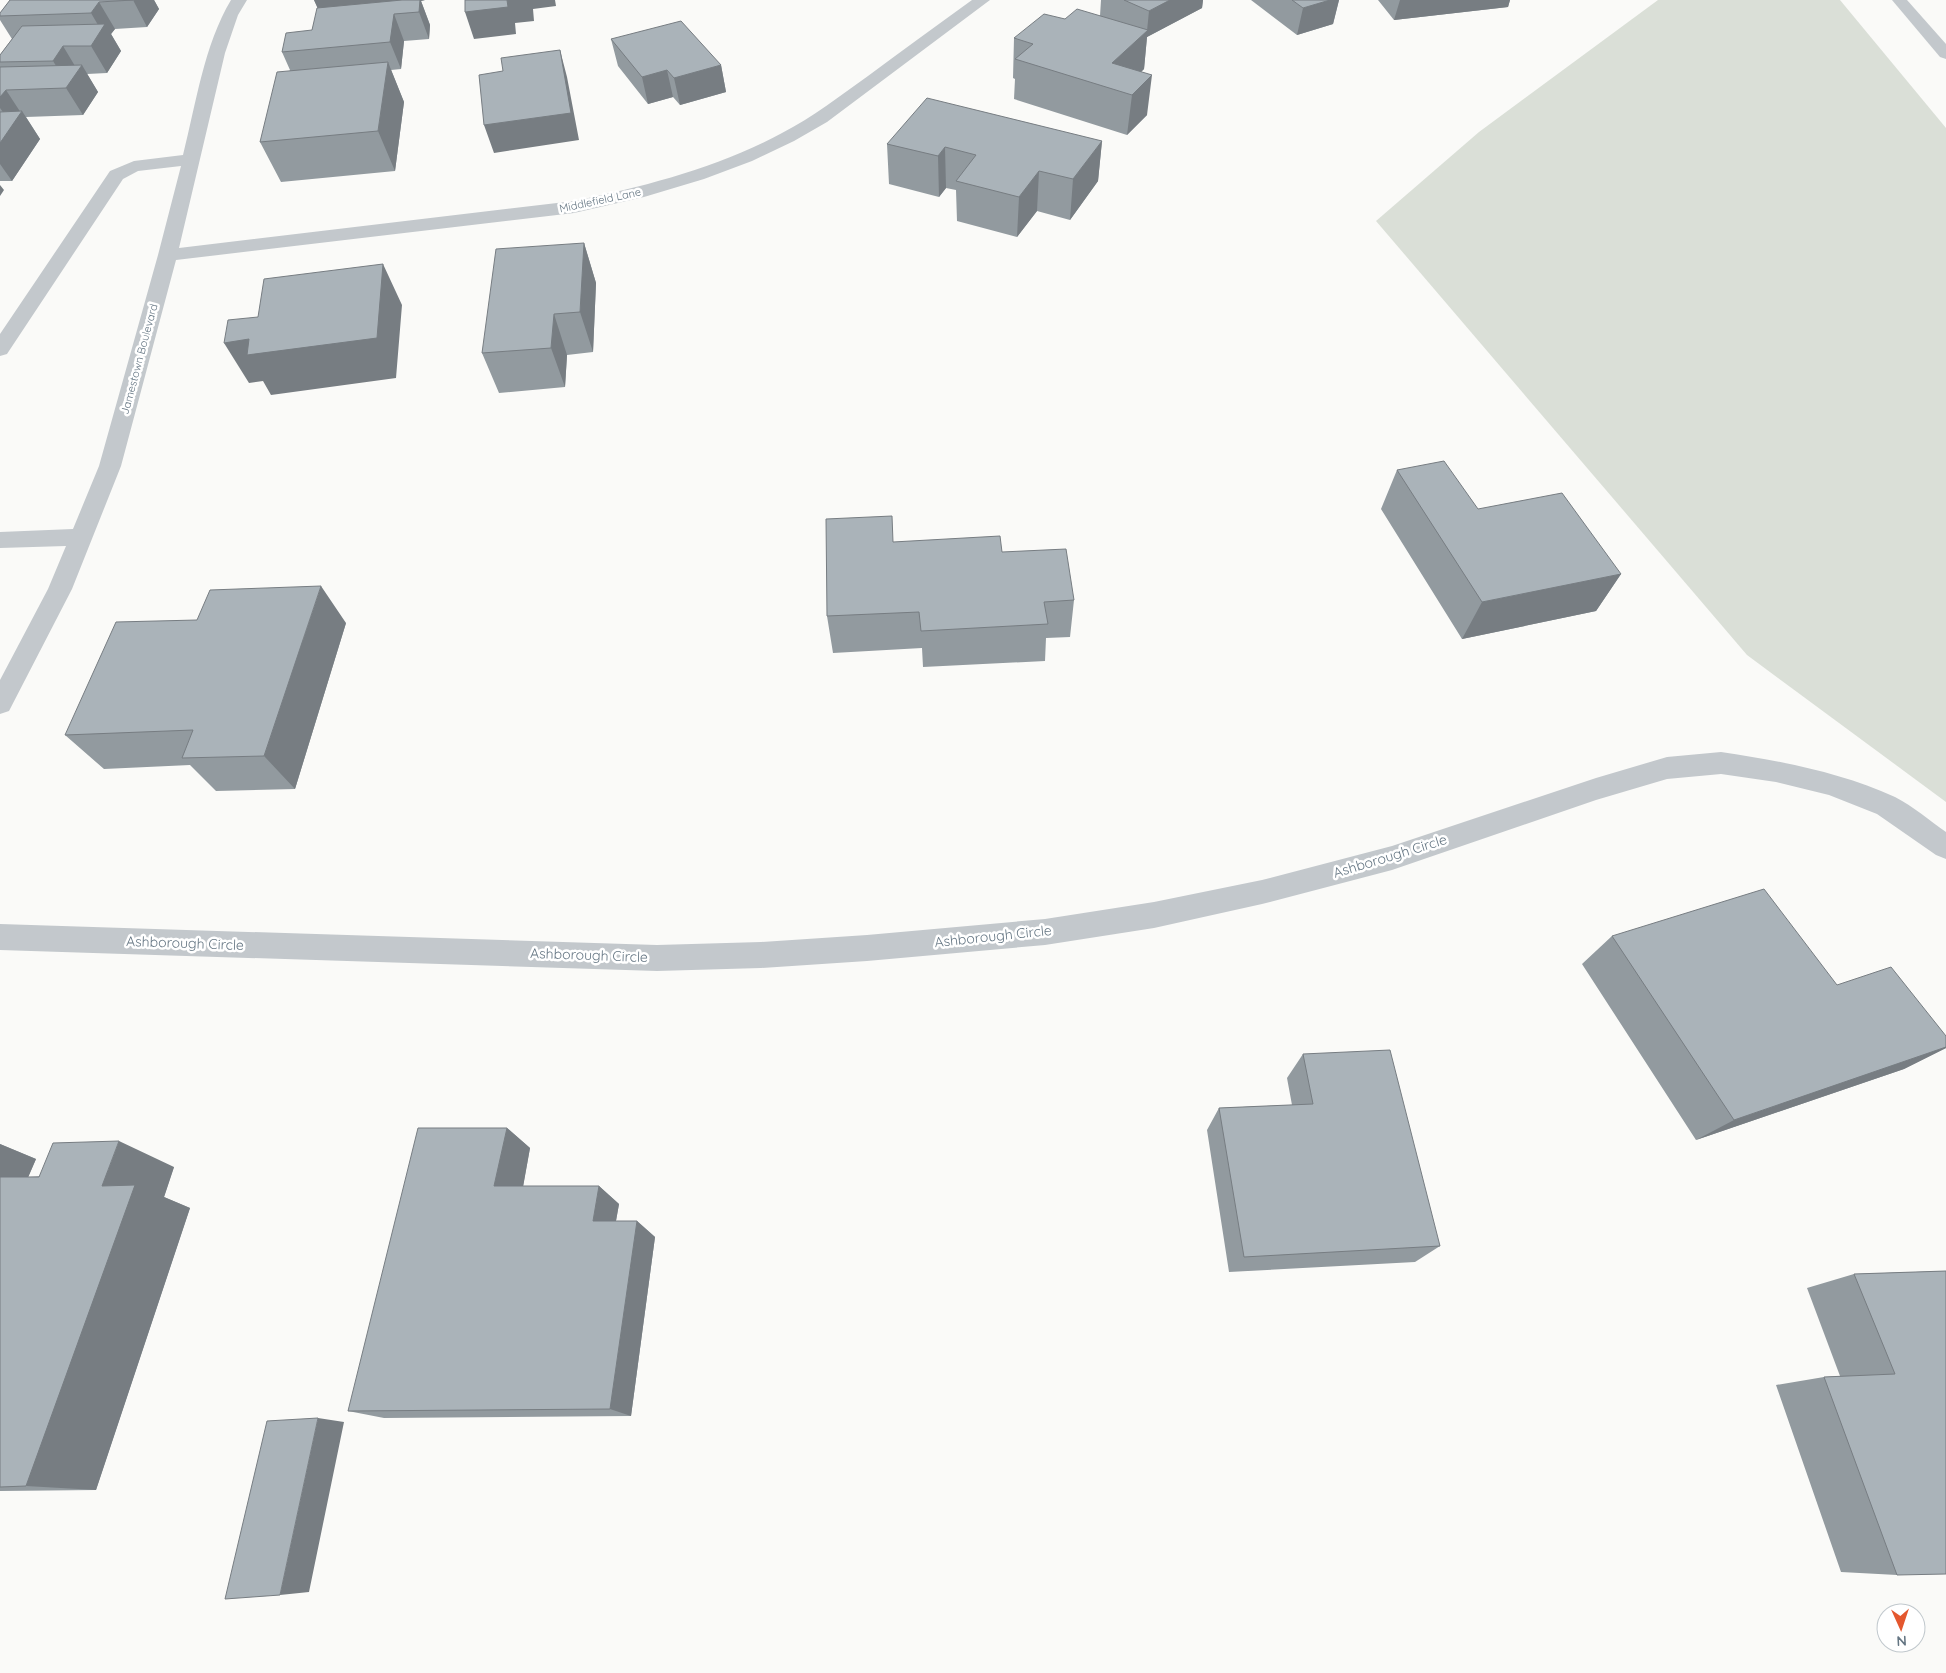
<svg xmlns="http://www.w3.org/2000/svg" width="1946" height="1673" font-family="Quicksand,sans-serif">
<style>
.green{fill:#dadfd7}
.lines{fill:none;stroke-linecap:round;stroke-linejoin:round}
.lane{fill:#c3c8cc;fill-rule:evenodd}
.street{fill:#c3c8cc;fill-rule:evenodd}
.wall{fill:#929a9f}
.shaded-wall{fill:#777d82}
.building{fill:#aab3b9;stroke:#777d82}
.labels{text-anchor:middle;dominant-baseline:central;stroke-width:5;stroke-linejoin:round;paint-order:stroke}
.far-street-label{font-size:11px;fill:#657683;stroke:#fff}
.street-label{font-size:14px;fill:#657683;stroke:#fff}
</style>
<rect width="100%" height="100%" fill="#fafaf8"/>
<path class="green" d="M1658 0H1840L1946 128V802L1747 655 1376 221 1479 132Z"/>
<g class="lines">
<path class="lane" d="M1892 0H1907L1946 44V59L1940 57Z"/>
<path class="street" d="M231 0H247L238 15 225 53 179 248 574 201C646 186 717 168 782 133 813 117 840 96 868 76 902 51 937 25 972 0H990L827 122 794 141 752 161 704 179 644 197 574 213 176 260 121 466 72 589 9 711 0 714V680L48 589 66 546 0 548V532L73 529 99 466 158 255 181 166 138 171 123 179 7 354 0 356V334L110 171 134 161 183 155C196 104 204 45 231 0Z
M1721 752C1781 761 1840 772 1895 797 1913 806 1930 821 1946 832V859L1936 855 1877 814 1829 795 1776 782 1721 774 1667 779 1596 800 1392 870 1262 904 1154 928 1045 945 867 961 761 968 657 971 0 950V924L657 945 761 942 867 935 1045 919 1154 902 1262 880 1392 846 1596 778 1667 757Z"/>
</g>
<path class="wall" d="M10 0H154L159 9 147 27 115 29 111 34 121 51 107 73 87 74 98 92 83 115 26 117 40 139 12 181H0V55L12 39 0 20V13Z
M314 0H425L421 1 430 25 429 39 404 41 401 69 391 70 404 102 395 171 281 182 260 142 290 70 282 52 312 30 318 8Z
M1101 0H1203L1202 8 1147 37 1144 69 1141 72 1147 115 1127 135 1014 99 1015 79 1013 78 1014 38 1065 19 1100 16Z
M1251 0H1339L1333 24 1297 35Z
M1378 0H1510L1508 7 1394 20Z
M611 39 721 65 726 92 680 105 673 97 648 104 618 66Z
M1102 141 1098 181 1070 220 1037 211 1017 237 957 221 956 190 946 188 939 197 889 184 887 144Z
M584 243 596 283 593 352 567 355 565 387 499 393 482 353Z
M1397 470 1478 509 1621 574 1596 611 1462 639 1381 509Z
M894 542 1002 552 1074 600 1070 637 1046 638 1045 661 923 667 922 648 833 653 827 616Z
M346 623 295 789 216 791 190 765 104 769 65 735Z
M1612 936 1837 985 1946 1036V1048L1904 1069 1696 1140 1582 964Z
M1303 1054 1440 1246 1415 1262 1229 1272 1207 1130 1219 1108 1292 1105 1287 1078Z
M507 1128 530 1148 523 1186H599L619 1204 616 1221H637L655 1237 631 1416 384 1418 348 1411Z
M0 1144 36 1159 28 1177 174 1167 164 1197 190 1208 96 1490 0 1491Z
M1946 1271 1897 1575 1841 1572 1776 1385 1824 1377 1840 1376 1807 1288 1854 1274Z"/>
<path class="shaded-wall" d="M128 0H154L159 9 147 27 133 0Z
M314 0H425L421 1 430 25 429 39 419 12 406 3 408 13 394 14 404 41 401 69 390 42 321 16Z
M507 0H555L556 6 533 9 534 21 515 23 516 34 474 39 465 12Z
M1170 0H1203L1202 8 1147 37 1144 69 1120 91 1112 63 1147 31 1149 11Z
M1330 0H1339L1333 24 1297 35 1303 8Z
M1400 0H1510L1508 7 1394 20Z
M99 2 115 29 111 34 121 51 107 73 91 46 101 30 91 13Z
M63 46 78 71 82 65 98 92 83 115 66 88 68 85 53 61Z
M560 50 567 77 579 140 494 153 484 125Z
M388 62 404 102 395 171 378 131Z
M721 65 726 92 680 105 674 78Z
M667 70 673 97 648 104 642 77Z
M1152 75 1147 115 1127 135 1132 95Z
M6 90 21 113 22 111 40 139 12 181 0 164V143L12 125 0 108V97Z
M1102 141 1098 181 1070 220 1073 179Z
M945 147 946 188 939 197 938 156Z
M1039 171 1037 211 1017 237 1019 197Z
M0 185 4 190 0 196Z
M584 243 596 283 593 352 580 312Z
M383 264 402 305 396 378 271 395 263 381 249 383 224 343Z
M554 314 567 355 565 387 551 348Z
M1621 574 1596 611 1462 639 1482 602Z
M321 586 346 623 295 789 264 756Z
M1946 1047V1048L1904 1069 1696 1140 1734 1120Z
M507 1128 530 1148 520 1204 494 1186Z
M119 1141 174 1167 164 1197 190 1208 96 1490 26 1486 102 1186Z
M0 1144 36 1159 18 1201 0 1195Z
M599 1186 619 1204 613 1237 593 1221Z
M637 1221 655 1237 631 1416 610 1409Z
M318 1418 344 1422 309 1592 280 1595Z"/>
<path class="building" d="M10 0H133L99 2 91 13 0 16V13Z
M402 0H420L419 12 394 14 390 42 282 52 286 33 312 30 317 8Z
M465 0H507L508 7 465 12Z
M1124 0H1170L1149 11Z
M1292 0H1330L1303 8Z
M1077 9 1148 30 1112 63 1152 75 1132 95 1015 59 1033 44 1014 38 1044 14 1065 19Z
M681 21 721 65 674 78 667 70 642 77 611 39Z
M105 24 91 46H63L53 61 0 62V55L22 26Z
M560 50 571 113 484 125 479 75 503 71 501 58Z
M388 62 378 131 260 142 277 72Z
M82 65 66 88 6 90 0 97V67Z
M927 98 1102 141 1073 179 1039 171 1019 197 956 181 976 155 945 147 938 156 887 144Z
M22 111 0 143V112Z
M584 243 580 312 554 314 551 348 482 353 496 249Z
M383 264 377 338 247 355 249 339 224 343 228 320 258 317 264 279Z
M1444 461 1478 509 1562 493 1621 574 1482 602 1397 470Z
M892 516 893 542 1000 536 1002 552 1066 549 1074 600 1044 602 1048 624 921 631 919 612 827 616 826 519Z
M321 586 264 756 182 758 193 730 65 735 116 622 197 620 210 590Z
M1764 889 1837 985 1891 967 1946 1036V1047L1734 1120 1612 936Z
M1390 1050 1440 1246 1244 1257 1219 1108 1313 1104 1303 1054Z
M418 1128H507L494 1186H599L593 1221H637L610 1409 348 1411Z
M119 1141 102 1186 135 1185 26 1486 0 1487V1177H39L53 1143Z
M1946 1271V1574L1897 1575 1824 1377 1895 1374 1854 1274Z
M318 1418 280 1595 225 1599 267 1421Z"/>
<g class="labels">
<g class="far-street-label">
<text transform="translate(600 200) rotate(-12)">Middlefield Lane</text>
<text transform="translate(139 359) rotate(-75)">Jamestown Boulevard</text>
</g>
<g class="street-label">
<text transform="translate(1390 856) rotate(-17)">Ashborough Circle</text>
<text transform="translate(993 936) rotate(-6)">Ashborough Circle</text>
<text transform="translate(185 943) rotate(2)">Ashborough Circle</text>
<text transform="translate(589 955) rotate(2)">Ashborough Circle</text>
</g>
</g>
<g transform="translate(1901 1628) rotate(177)"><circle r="24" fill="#ffffff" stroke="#c1c8cd"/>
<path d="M0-4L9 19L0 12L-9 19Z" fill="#e4572e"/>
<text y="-8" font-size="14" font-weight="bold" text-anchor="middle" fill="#657683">N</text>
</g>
</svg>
